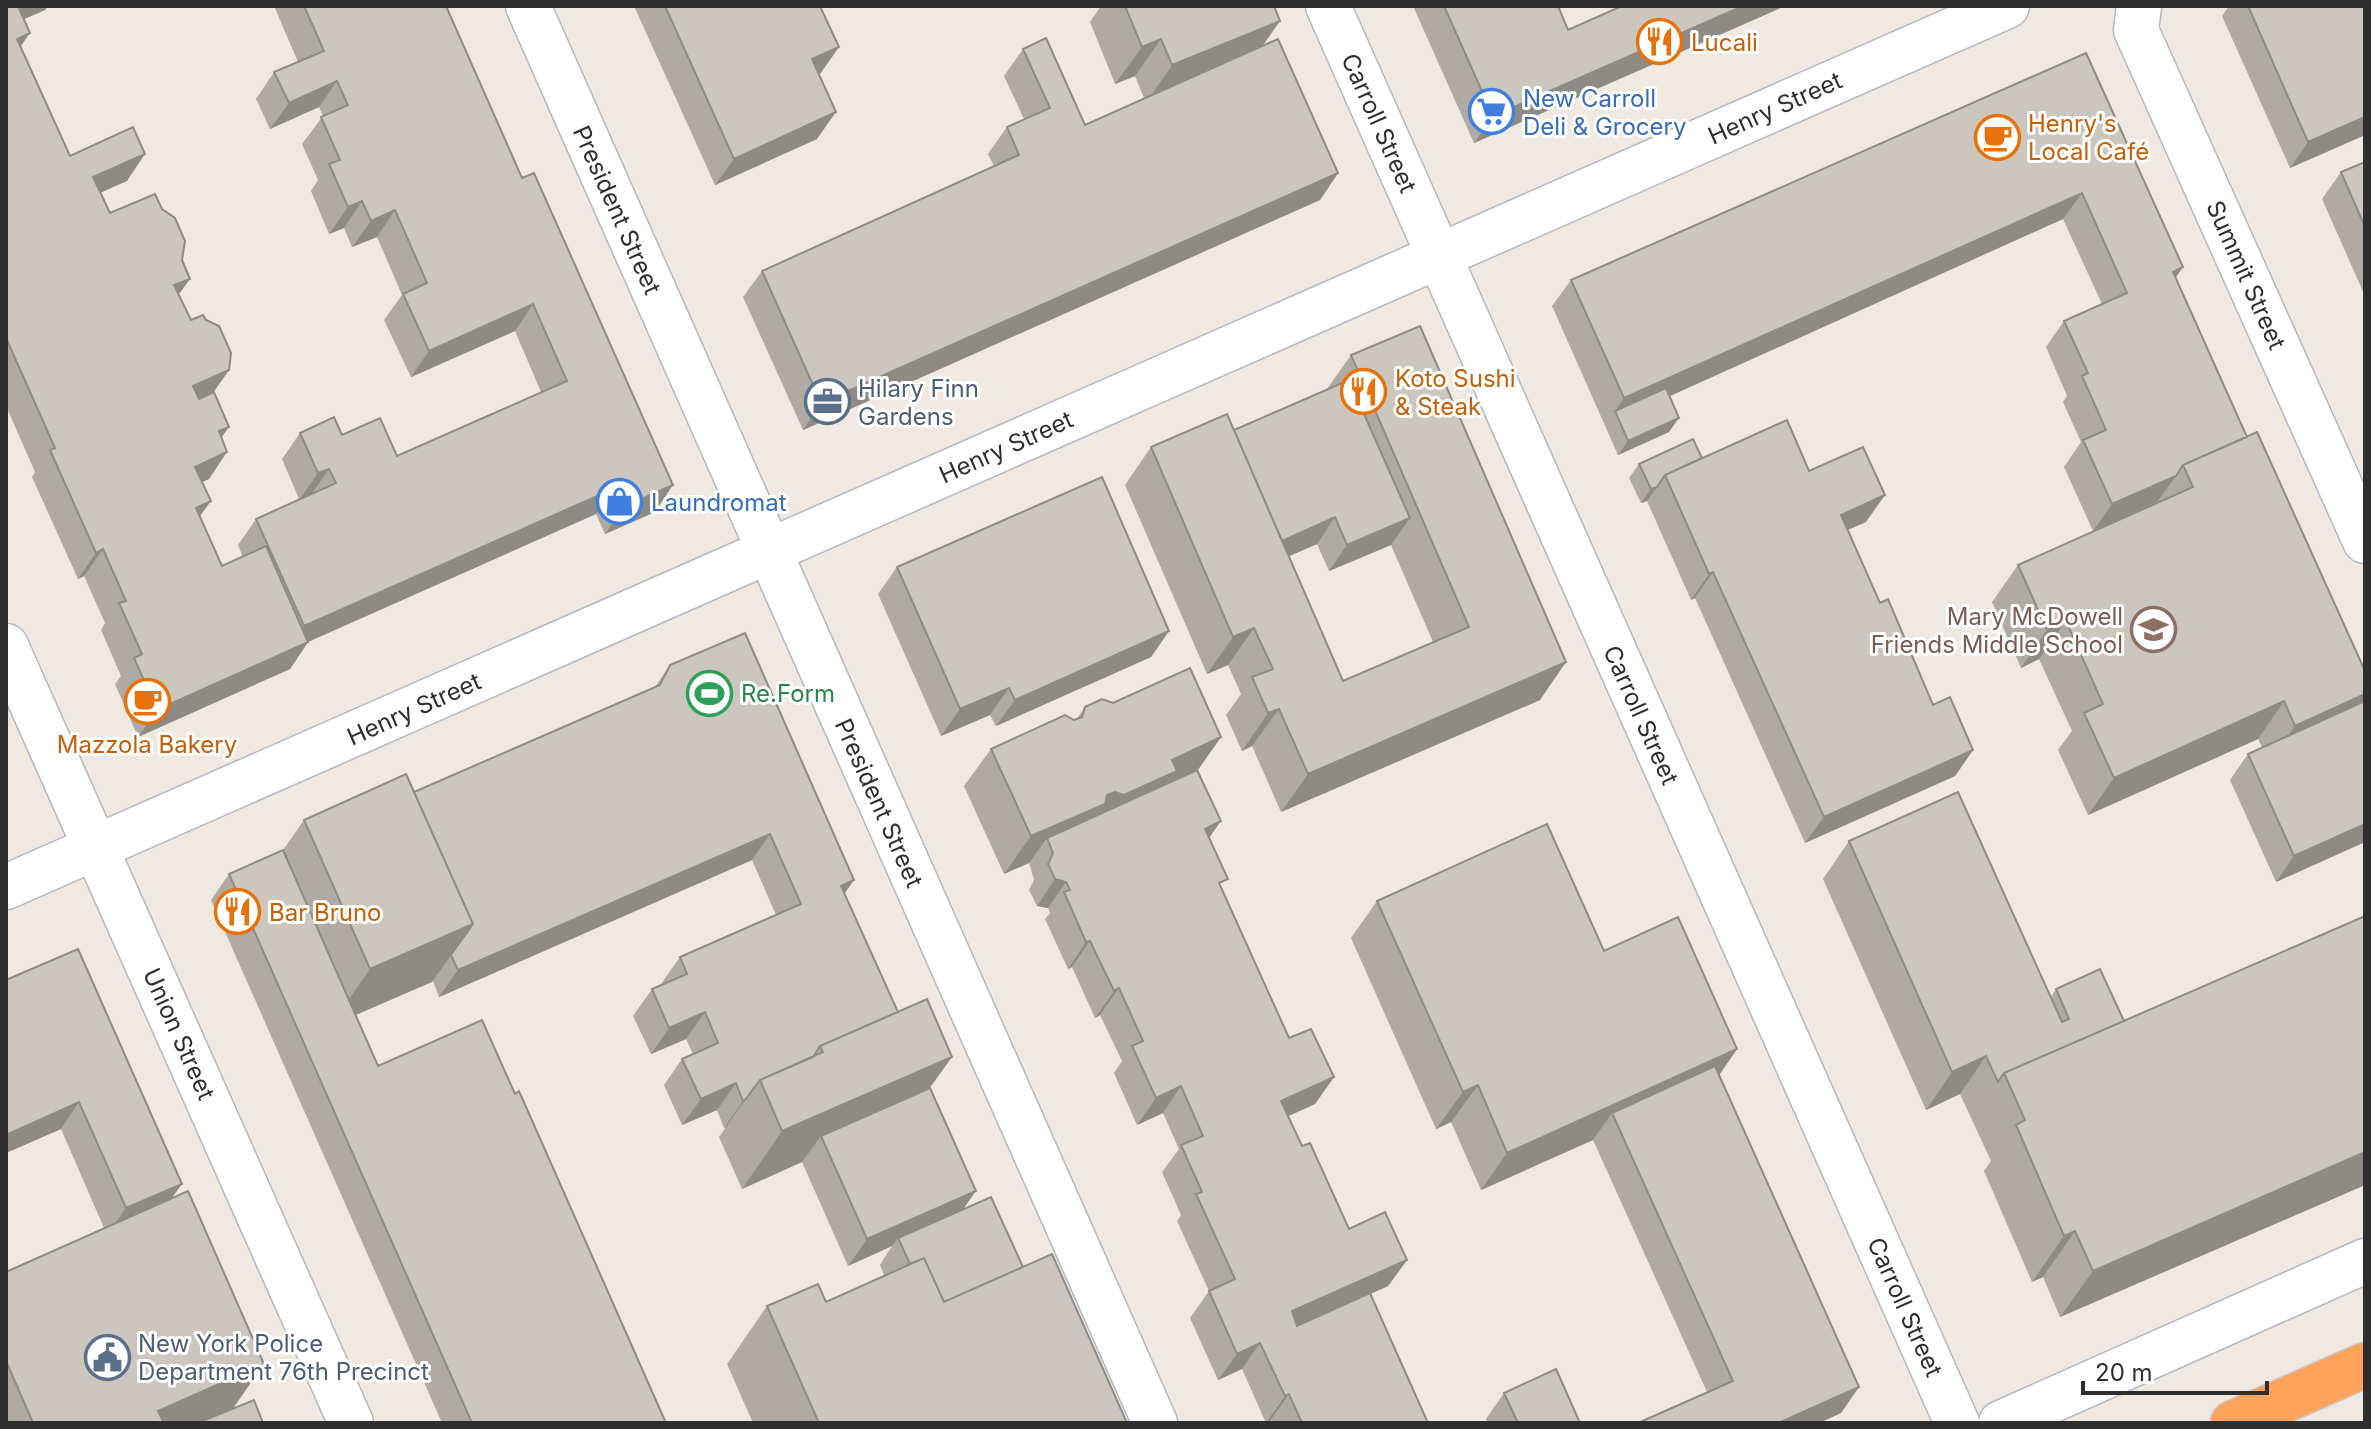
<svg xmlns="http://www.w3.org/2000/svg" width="2371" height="1429" font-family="Inter,sans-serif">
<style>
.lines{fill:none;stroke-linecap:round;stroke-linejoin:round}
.minor-casing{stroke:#b4b7c1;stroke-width:47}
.tertiary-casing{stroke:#b4b7c1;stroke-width:47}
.motorway-casing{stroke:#c9c9c9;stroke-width:47}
.minor{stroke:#fff;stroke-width:44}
.tertiary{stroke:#fff;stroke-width:44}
.motorway{stroke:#ffa35c;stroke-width:44}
.wall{fill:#afaba4;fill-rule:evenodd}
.shaded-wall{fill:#8e8b86}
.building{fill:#cbc7bf;stroke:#8e8b86;stroke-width:2}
.labels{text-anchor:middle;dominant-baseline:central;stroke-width:6;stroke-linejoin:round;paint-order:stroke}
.food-label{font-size:24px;fill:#c56008;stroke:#fff;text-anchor:start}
.shop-label{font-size:24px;fill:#366cbe;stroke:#fff;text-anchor:start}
.street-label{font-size:24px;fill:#2e2e2e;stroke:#fff}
.service-label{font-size:24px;fill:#4e5e75;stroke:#fff;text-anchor:start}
.education-label{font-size:24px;fill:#785e54;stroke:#fff;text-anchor:end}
.leisure-label{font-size:24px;fill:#27864d;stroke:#fff;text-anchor:start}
</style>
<rect width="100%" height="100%" fill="#efe9e1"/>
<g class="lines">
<defs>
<path id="minor" d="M528 6 1155 1423
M1328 6 1957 1423
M2139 6 2136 30 2365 541
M6 887 2007 6"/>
<path id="tertiary" d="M6 646 351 1423
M2001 1423 2365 1261"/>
<path id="motorway" d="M2233 1423 2365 1365"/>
</defs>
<use href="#minor" class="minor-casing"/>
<use href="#tertiary" class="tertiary-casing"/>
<use href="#motorway" class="motorway-casing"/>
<use href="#minor" class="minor"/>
<use href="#tertiary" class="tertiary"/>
<use href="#motorway" class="motorway"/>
</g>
<path class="wall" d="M6 6H48L45 10 24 19 21 47 70 156 127 181 100 192 110 213 182 260 179 294 191 320 229 370 213 393 229 427 221 437 209 479 202 482 200 516 222 566 243 557 238 545 256 519 299 499 282 459 300 433 342 435 397 456 541 392 515 331 411 377 384 320 402 295 377 237 352 247 344 228 329 234 311 191 318 180 302 144 323 116 319 107 270 129 256 99 274 72 298 62 274 6H446L655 512 605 534 596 514 308 642 290 669 138 737 115 684 121 676 101 630 105 623 84 576 78 579 32 477 35 472 6 406Z
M634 6H820L839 47 819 75 817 139 715 185Z
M1101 6H1274L1262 46 1338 173 1320 200 803 430 743 297 762 271 994 166 988 154 1007 127 1024 119 1004 76 1023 49 1085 125 1144 98 1135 76 1115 84 1090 22Z
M1413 6H1558L1568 30 1615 9 1614 6H1785L1474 143Z
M2229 6H2365V135L2290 168 2222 16Z
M2086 53 2175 278 2247 437 2365 671V842L2276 882 2230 780 2248 754 2262 747 2258 739 2088 815 2058 750 2072 731 2039 659 2021 668 1992 602 2018 565 2093 531 2064 467 2081 442 2063 402 2067 396 2046 347 2064 321 2102 304 2063 219 1669 396V432L1618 455 1552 306 1571 280Z
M2365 162V296L2322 199 2341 172Z
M1351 355 1540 700 1281 812 1252 746 1242 751 1226 715 1241 694 1228 665 1207 674 1125 485 1151 447 1234 430 1327 389ZM1317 544 1329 571 1391 545 1433 642 1343 681 1289 556Z
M1702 458 1809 471 1866 522 1848 530 1880 603 1933 705 1973 750 1955 776 1805 843 1695 598 1691 600 1647 501 1641 503 1629 478 1639 464Z
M897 567 1169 631 1151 657 996 726 990 715 941 736 878 594Z
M670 665 844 894 930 1088 963 1210 1023 1267 1127 1423H753L727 1364 767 1306 826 1302 884 1275 880 1265 892 1246 848 1266 802 1162 742 1189 719 1137 726 1127 724 1128 717 1110 682 1125 664 1085 682 1059 693 1054 686 1039 651 1054 633 1016 652 989 662 985 661 984 680 957 776 915 752 860 439 997 433 981 356 1015 378 1066 515 1094 666 1423H442L211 900 229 874 283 850 304 820 414 792 655 687Z
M1085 707 1221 737 1197 771 1209 838 1221 888 1289 1038 1334 1077 1315 1104 1288 1116 1302 1146 1349 1229 1407 1260 1388 1286 1370 1294 1428 1423H1271L1270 1421 1266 1423 1242 1369 1218 1380 1190 1318 1209 1291 1177 1221 1181 1215 1162 1172 1179 1149 1163 1113 1137 1125 1114 1073 1122 1061 1100 1015 1095 1018 1072 967 1068 969 1045 919 1050 913 1048 908 1037 906 1029 890 1034 880 1029 863 1004 874 964 786 991 749 1076 720Z
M1849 841 2051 997 2056 989 2124 1021 2365 916V1185L2060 1317 2043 1277 2032 1282 1984 1171 1991 1161 1960 1094 1926 1110 1823 879Z
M1377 901 1604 951 1737 1049 1719 1075 1859 1387 1841 1413 1819 1423H1638L1707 1392 1593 1140 1481 1190 1451 1122 1436 1129 1351 938Z
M6 980 172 1198 233 1408 263 1423H6V1272L104 1228 61 1129 6 1153Z
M1504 1393 1580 1423H1487L1486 1419Z"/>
<path class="shaded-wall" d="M16 6H48L45 10 6 27Z
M1743 6H1785L1474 143 1493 116Z
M1280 21 1254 58 1146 103 1172 65Z
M30 33 11 60 17 39Z
M1161 39 1135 76 1115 84 1142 47Z
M839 47 820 74 793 86 812 59Z
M337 81 319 107 270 129 289 103Z
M836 112 817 139 715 185 734 159Z
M2365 117V135L2290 168 2308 142Z
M145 154 127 181 75 204 93 177Z
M1338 173 1320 200 803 430 821 403Z
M2082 193 2063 219 1619 419 1615 411 1624 398Z
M362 201 344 228 329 234 348 207Z
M395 210 377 237 352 247 371 221Z
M2183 267 2164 294 2173 272Z
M190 279 171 305 174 285Z
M533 304 515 331 411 377 429 351Z
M229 370 210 397 174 413 193 386Z
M1679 418 1669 432 1618 455 1628 441Z
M229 427 210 453 219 431Z
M227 452 209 479 176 494 195 467Z
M329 469 311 495 299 500 318 473Z
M2176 476 2157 502 2093 531 2112 504Z
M673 485 655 512 605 534 623 507Z
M1657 487 1647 501 1641 503 1651 489Z
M615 488 596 514 285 652 304 626Z
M1885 495 1866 522 1822 541 1841 515Z
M211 501 192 527 196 508Z
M1335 517 1317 544 1253 572 1271 546Z
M1410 518 1391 545 1329 571 1347 545Z
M103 549 84 576 78 579 96 553Z
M1713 572 1695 598 1691 600 1709 574Z
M2066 621 2039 659 2021 668 2047 630Z
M1254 628 1228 665 1207 674 1233 637Z
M1169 631 1151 657 996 726 1015 700Z
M308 642 290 669 138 737 157 710Z
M1566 662 1540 700 1281 812 1308 774Z
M1009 688 990 715 941 736 960 709Z
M2365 694V702L2269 763 2295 726Z
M2284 701 2258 739 2088 815 2114 778Z
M1279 709 1252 746 1242 751 1268 713Z
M1221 737 1195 774 1047 838 1029 863 1004 874 1031 836 1172 760Z
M1973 750 1955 776 1805 843 1824 817Z
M1221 821 1202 848 1205 829Z
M2365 824V842L2276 882 2294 856Z
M770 834 752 860 439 997 458 970Z
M1055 879 1066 882 1048 908 1037 906Z
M854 880 835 907 841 886Z
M473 924 432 982 330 1026 370 969Z
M1090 941 1072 967 1068 969 1086 942Z
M1119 988 1100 1015 1095 1018 1114 991Z
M705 1012 686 1039 651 1054 669 1028Z
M1737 1049 1711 1087 1612 1113 1593 1140 1481 1190 1507 1153Z
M1986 1056 1960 1094 1926 1110 1952 1072Z
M952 1057 911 1114 821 1136 802 1162 742 1189 782 1131Z
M1334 1077 1315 1104 1262 1128 1281 1101Z
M736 1083 717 1110 682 1125 701 1099Z
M1478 1085 1451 1122 1436 1129 1463 1092Z
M1181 1086 1163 1113 1137 1125 1156 1098Z
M745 1100 726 1127 724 1128 743 1101Z
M79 1102 61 1129 6 1153V1135Z
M2365 1152V1185L2060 1317 2093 1271Z
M182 1184 163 1210 107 1235 126 1208Z
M976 1191 957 1218 898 1238 892 1246 848 1266 867 1239Z
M2075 1231 2043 1277 2032 1282 2064 1236Z
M1407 1260 1388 1286 1273 1338 1292 1311Z
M1260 1343 1242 1369 1218 1380 1237 1354Z
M264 1364 232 1410 205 1420 203 1423H150L158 1411Z
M1859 1387 1841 1413 1819 1423H1778Z
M1289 1394 1270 1421 1266 1423 1285 1396Z"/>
<path class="building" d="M6 6H18L30 33 17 39 70 156 133 127 145 154 93 177 110 213 155 194 162 209 175 218 185 241 182 260 190 279 174 285 191 320 203 315 206 320 219 326 231 353 229 370 193 386 199 399 214 392 229 427 219 431 227 452 195 467 211 501 196 508 222 566 266 546 308 642 157 710 134 658 142 654 119 603 126 601 103 549 96 553 50 450 55 448 6 338Z
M304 6H446L522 178 534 173 673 485 623 507 615 488 304 626 256 519 336 483 329 469 318 473 300 433 334 417 342 435 380 418 397 456 567 381 533 304 429 351 403 294 427 283 395 210 371 221 362 201 348 207 329 164 340 160 321 117 348 105 337 81 289 103 274 72 324 51Z
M665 6H820L839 47 812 59 836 112 734 159Z
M1125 6H1274L1280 21 1172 65 1161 39 1142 47Z
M1444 6H1558L1568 30 1622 6H1743L1493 116Z
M2248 6H2365V117L2308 142Z
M1046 38 1085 125 1278 39 1338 173 821 403 762 271 1019 155 1007 127 1050 108 1023 49Z
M2086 53 2183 267 2173 272 2247 437 2183 465 2176 476 2112 504 2083 440 2106 430 2082 376 2088 373 2064 321 2127 293 2082 193 1624 398 1571 280Z
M2365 162V227L2341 172Z
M1420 326 1566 662 1308 774 1279 709 1268 713 1252 677 1273 669 1254 628 1233 637 1151 447 1227 414 1343 681 1469 627 1351 355Z
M1349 380 1410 518 1347 545 1335 517 1282 541 1234 430Z
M1666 388 1679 418 1628 441 1615 411Z
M1787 420 1809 471 1863 447 1885 495 1841 515 1880 603 1888 599 1933 705 1950 697 1973 750 1824 817 1713 572 1709 574 1665 475Z
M2257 432 2365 671V694L2295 726 2284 701 2114 778 2084 713 2103 704 2066 621 2047 630 2018 565 2193 487 2183 465Z
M1693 439 1702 458 1665 475 1657 487 1651 489 1639 464Z
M1102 477 1169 631 1015 700 1009 688 960 709 897 567Z
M745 633 854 880 841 886 898 1012 820 1046 813 1057 760 1080 745 1100 743 1101 736 1083 701 1099 682 1059 718 1043 705 1012 669 1028 652 989 687 974 680 957 801 904 770 834 458 970 451 955 473 924 414 792 660 685 670 665Z
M1190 668 1221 737 1172 760 1177 771 1124 795 1115 792 1107 795 1105 804 1031 836 991 749 1065 715 1074 720 1082 717 1085 707 1102 699 1113 703Z
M2365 701V824L2294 856 2248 754Z
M1197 770 1221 821 1205 829 1228 879 1219 883 1289 1038 1311 1029 1334 1077 1281 1101 1302 1146 1310 1143 1349 1229 1385 1212 1407 1260 1292 1311 1297 1326 1370 1293 1428 1423H1302L1289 1394 1285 1396 1260 1343 1237 1354 1209 1291 1235 1279 1196 1194 1202 1192 1181 1145 1203 1136 1181 1086 1156 1098 1132 1046 1143 1041 1119 988 1114 991 1090 941 1086 942 1064 892 1070 890 1066 882 1055 879 1048 864 1053 853 1047 838Z
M406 774 473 924 370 969 304 820Z
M1958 792 2062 1022 2069 1019 2056 989 2100 969 2124 1021 2004 1073 1998 1082 1986 1056 1952 1072 1849 841Z
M1547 824 1604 951 1678 917 1737 1049 1507 1153 1478 1085 1463 1092 1377 901Z
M283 850 378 1066 482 1020 515 1094 519 1091 666 1423H472L229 874Z
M2365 916V1152L2093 1271 2075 1231 2064 1236 2016 1125 2025 1120 2004 1073Z
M78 949 182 1184 126 1208 79 1102 6 1135V980Z
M927 999 952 1057 782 1131 760 1080 823 1052 820 1046Z
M1715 1066 1859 1387 1778 1423H1638L1733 1381 1612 1113Z
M930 1088 976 1191 867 1239 821 1136Z
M188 1191 264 1364 158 1411 164 1423H33L6 1361V1272Z
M991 1197 1023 1267 944 1302 924 1258 910 1264 898 1238Z
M1052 1254 1127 1423H819L767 1306 818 1284 826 1302 924 1258 944 1302Z
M1556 1369 1580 1423H1518L1504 1393Z
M254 1400 263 1423H206L205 1420Z"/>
<defs>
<symbol id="restaurant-ring" viewBox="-11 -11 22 22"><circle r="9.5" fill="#fff" stroke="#e8710a" stroke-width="1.5"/><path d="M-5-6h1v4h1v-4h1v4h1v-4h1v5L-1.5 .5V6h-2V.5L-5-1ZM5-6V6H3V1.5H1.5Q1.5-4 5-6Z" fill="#e8710a"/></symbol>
<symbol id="supermarket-ring" viewBox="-11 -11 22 22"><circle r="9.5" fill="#fff" stroke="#3f7fe0" stroke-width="1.5"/><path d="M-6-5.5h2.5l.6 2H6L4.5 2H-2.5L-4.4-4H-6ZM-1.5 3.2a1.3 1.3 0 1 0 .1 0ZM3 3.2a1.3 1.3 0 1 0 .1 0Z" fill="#3f7fe0"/></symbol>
<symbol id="cafe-ring" viewBox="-11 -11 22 22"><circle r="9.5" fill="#fff" stroke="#e8710a" stroke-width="1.5"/><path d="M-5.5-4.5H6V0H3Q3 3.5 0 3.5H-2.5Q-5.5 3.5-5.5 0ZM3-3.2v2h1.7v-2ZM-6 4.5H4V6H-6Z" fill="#e8710a"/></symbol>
<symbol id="office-ring" viewBox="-11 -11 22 22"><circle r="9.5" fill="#fff" stroke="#5c6f8a" stroke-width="1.5"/><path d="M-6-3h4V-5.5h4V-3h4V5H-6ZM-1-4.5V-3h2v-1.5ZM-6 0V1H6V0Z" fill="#5c6f8a"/></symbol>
<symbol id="shop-ring" viewBox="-11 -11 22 22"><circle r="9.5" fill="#fff" stroke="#3f7fe0" stroke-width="1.5"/><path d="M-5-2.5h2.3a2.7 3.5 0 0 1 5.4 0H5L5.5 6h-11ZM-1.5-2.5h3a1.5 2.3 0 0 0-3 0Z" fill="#3f7fe0"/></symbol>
<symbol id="school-ring" viewBox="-11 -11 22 22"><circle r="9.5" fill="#fff" stroke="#8d6e63" stroke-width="1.5"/><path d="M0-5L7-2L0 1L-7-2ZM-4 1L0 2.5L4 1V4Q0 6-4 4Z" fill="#8d6e63"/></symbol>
<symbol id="stadium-ring" viewBox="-11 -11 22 22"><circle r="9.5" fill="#fff" stroke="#2e9e5b" stroke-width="1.5"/><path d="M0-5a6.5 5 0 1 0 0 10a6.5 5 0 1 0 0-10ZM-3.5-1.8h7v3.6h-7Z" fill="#2e9e5b"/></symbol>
<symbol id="civic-ring" viewBox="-11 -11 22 22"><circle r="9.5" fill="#fff" stroke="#5c6f8a" stroke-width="1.5"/><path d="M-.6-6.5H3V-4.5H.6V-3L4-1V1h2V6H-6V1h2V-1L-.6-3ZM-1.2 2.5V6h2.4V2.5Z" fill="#5c6f8a"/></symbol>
</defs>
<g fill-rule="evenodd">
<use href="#restaurant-ring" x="1634" y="16" width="51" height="51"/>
<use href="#supermarket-ring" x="1466" y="86" width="51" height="51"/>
<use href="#cafe-ring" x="1972" y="112" width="51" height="51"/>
<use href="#restaurant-ring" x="1338" y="366" width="51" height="51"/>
<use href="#office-ring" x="802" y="376" width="51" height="51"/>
<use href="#shop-ring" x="594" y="476" width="51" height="51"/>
<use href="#school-ring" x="2128" y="604" width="51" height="51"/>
<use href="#stadium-ring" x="684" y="668" width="51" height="51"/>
<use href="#cafe-ring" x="122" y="676" width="51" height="51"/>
<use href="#restaurant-ring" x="212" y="886" width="51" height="51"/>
<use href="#civic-ring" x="82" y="1332" width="51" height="51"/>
</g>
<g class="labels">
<g class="food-label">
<text x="1691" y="42">Lucali</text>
<text x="2028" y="123">Henry's<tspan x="2028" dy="28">Local Café</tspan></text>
<text x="1395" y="378">Koto Sushi<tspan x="1395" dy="28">&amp; Steak</tspan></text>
<text x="147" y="744" text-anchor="middle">Mazzola Bakery</text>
<text x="269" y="912">Bar Bruno</text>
</g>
<g class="shop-label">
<text x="1523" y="98">New Carroll<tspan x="1523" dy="28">Deli &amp; Grocery</tspan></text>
<text x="651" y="502">Laundromat</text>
</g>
<g class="street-label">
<text transform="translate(1775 108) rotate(-24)">Henry Street</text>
<text transform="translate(1379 123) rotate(66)">Carroll Street</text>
<text transform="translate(617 210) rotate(66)">President Street</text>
<text transform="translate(2246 275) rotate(66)">Summit Street</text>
<text transform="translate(1006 447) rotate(-24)">Henry Street</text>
<text transform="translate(414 709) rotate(-24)">Henry Street</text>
<text transform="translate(1641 715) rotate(66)">Carroll Street</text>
<text transform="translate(879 803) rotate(66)">President Street</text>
<text transform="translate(179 1034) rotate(66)">Union Street</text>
<text transform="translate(1905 1307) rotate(66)">Carroll Street</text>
</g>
<g class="service-label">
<text x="858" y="388">Hilary Finn<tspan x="858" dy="28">Gardens</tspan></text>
<text x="138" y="1343">New York Police<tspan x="138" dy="28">Department 76th Precinct</tspan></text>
</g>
<g class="education-label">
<text x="2123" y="616">Mary McDowell<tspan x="2123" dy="28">Friends Middle School</tspan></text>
</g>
<g class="leisure-label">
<text x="741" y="693">Re.Form</text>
</g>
</g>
<rect width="2371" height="1429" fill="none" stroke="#2e2e2e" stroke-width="16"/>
<path d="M2083 1381v12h184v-12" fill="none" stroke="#2e2e2e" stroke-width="4"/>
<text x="2095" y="1381" font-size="24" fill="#2e2e2e" stroke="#ffffff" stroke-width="6" paint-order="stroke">20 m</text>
</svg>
